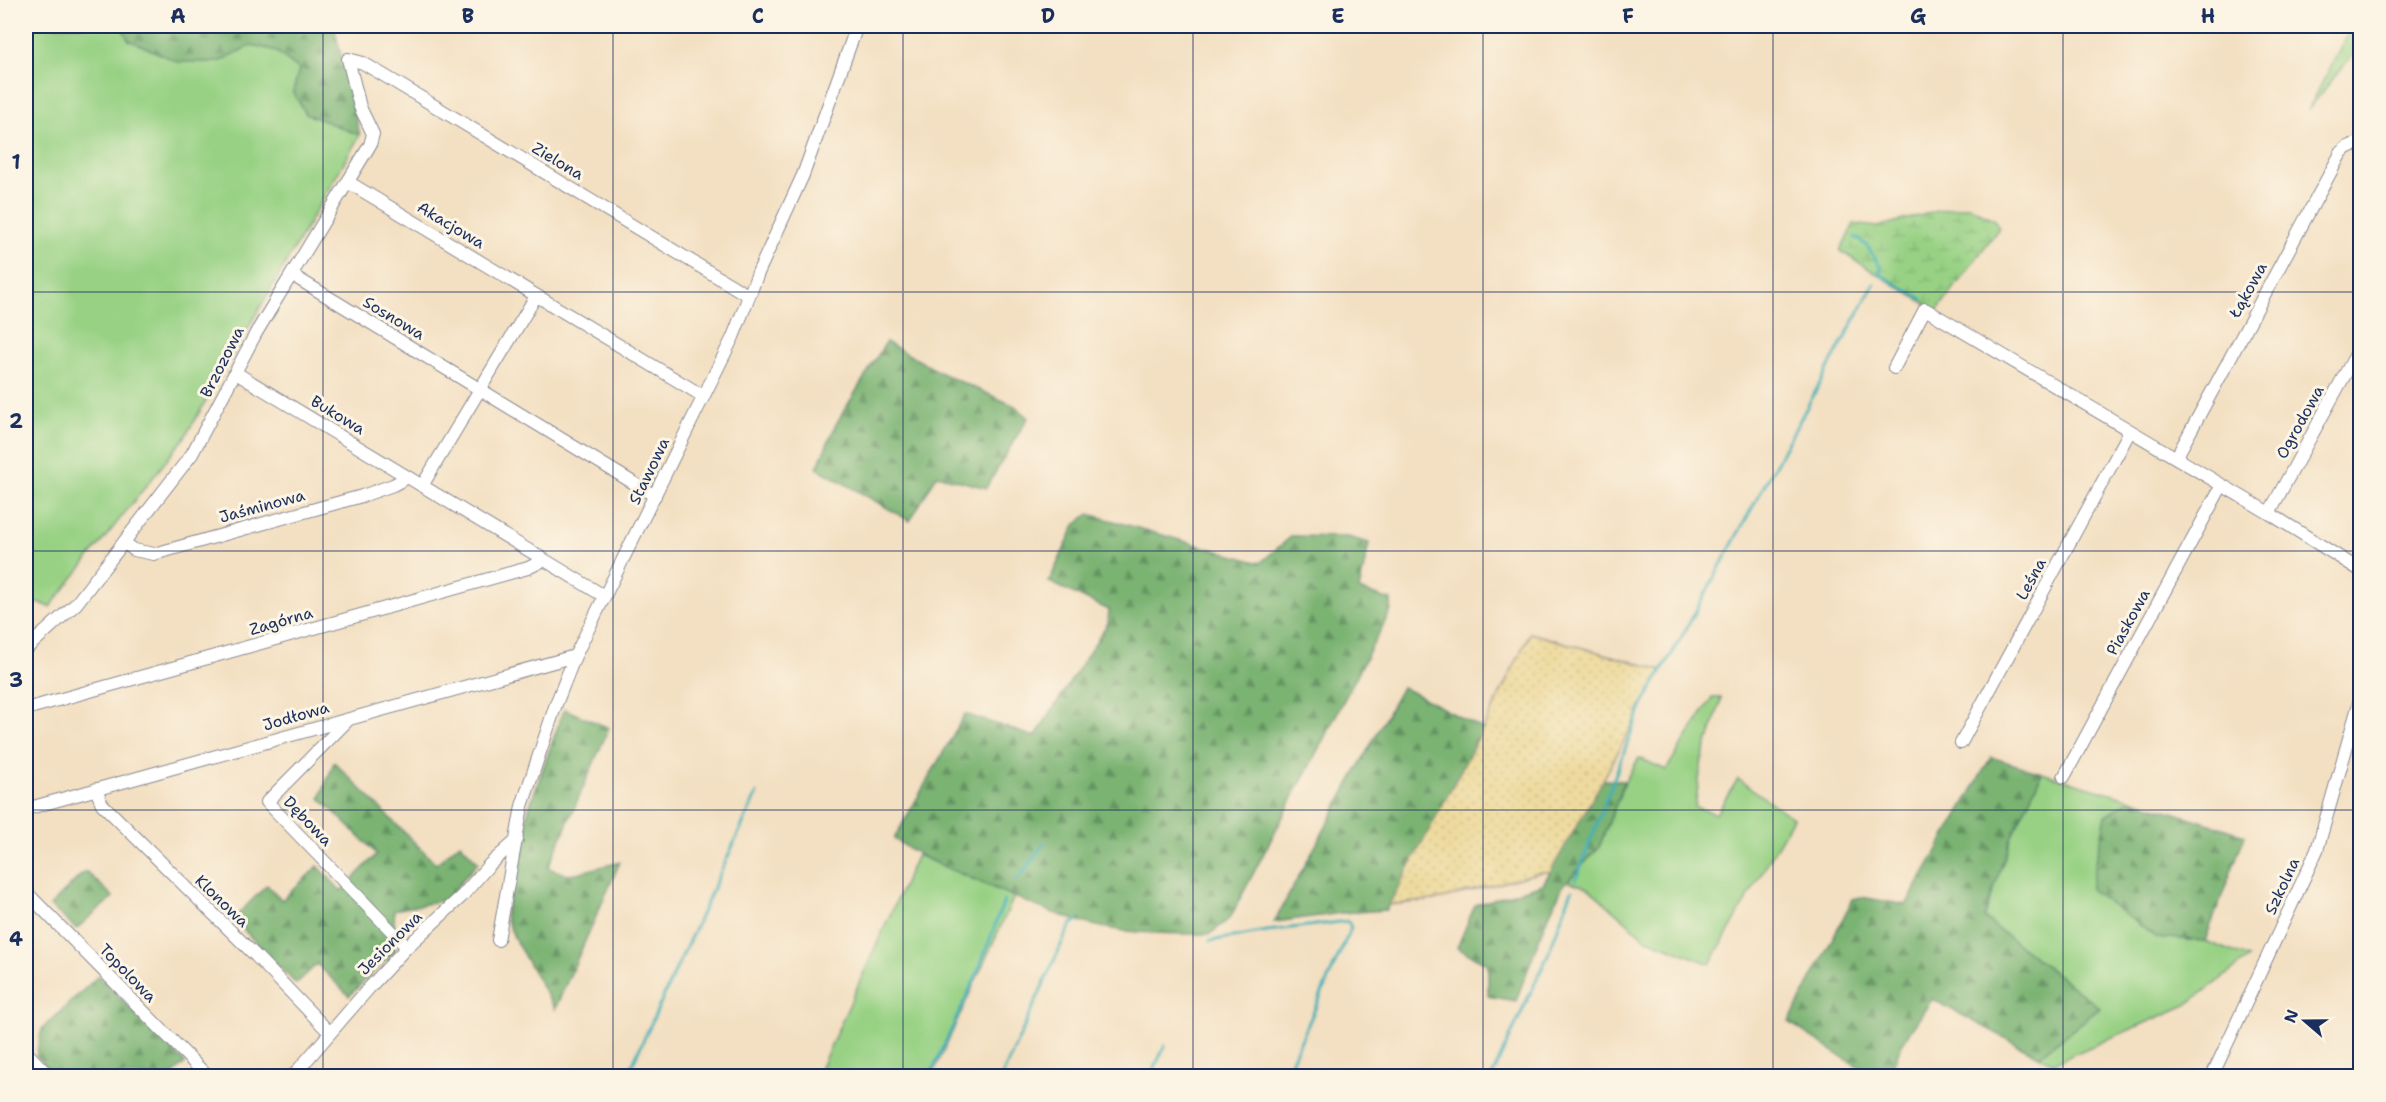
<svg xmlns="http://www.w3.org/2000/svg" width="2386" height="1102" font-family="'Shantell Sans',sans-serif">
<style>
.green{fill:#98d184;stroke:#5a8071;stroke-width:1.5}
.forest{fill:url(#forest-firs);stroke:#4a7168;stroke-width:1.5}
.wetland{fill:url(#wetland-marsh);stroke:#5a8071;stroke-width:1.5}
.sand{fill:url(#sand-dots);stroke:#84847e;stroke-width:1.5}
.lines{fill:none;stroke-linecap:round;stroke-linejoin:round}
.stream{stroke:#3fb0b7;stroke-width:3}
.minor-casing{stroke:#878790;stroke-width:14}
.minor{stroke:#fff;stroke-width:12}
.grid{fill:none;stroke:#1b2f5e;stroke-width:1.5;stroke-opacity:0.55}
.labels{text-anchor:middle;dominant-baseline:central;stroke-width:6;stroke-linejoin:round;paint-order:stroke}
.street-label{font-size:16px;fill:#1b2f5e;stroke:#fcf5e5}
.neatline{fill:none;stroke:#1b2f5e;stroke-width:2}
.grid-label{font-size:20px;text-anchor:middle;font-weight:bold;fill:#1b2f5e}
</style>
<defs>
<pattern id="forest-firs" width="22" height="20" patternUnits="userSpaceOnUse" patternTransform="scale(1.5)"><rect width="22" height="20" fill="#7ab372"/><path d="M5 1l3.5 6h-7zM16 11l3.5 6h-7z" fill="#639261"/></pattern>
<pattern id="wetland-marsh" width="20" height="14" patternUnits="userSpaceOnUse" patternTransform="scale(1.5)"><rect width="20" height="14" fill="#98d184"/><path d="M1 5h8M5 5V1M11 12h8M15 12V8" fill="none" stroke="#82b474"/></pattern>
<pattern id="sand-dots" width="8" height="8" patternUnits="userSpaceOnUse" patternTransform="scale(1.5)"><rect width="8" height="8" fill="#eeda9e"/><path d="M2 2h.1M6 6h.1" fill="none" stroke="#ccbb8a" stroke-width="1.8" stroke-linecap="round"/></pattern>
</defs>
<rect width="100%" height="100%" fill="#fcf5e5"/>
<filter id="ink" filterUnits="userSpaceOnUse"><feTurbulence type="fractalNoise" baseFrequency=".0167" numOctaves="2"/><feDisplacementMap in="SourceGraphic" scale="12" xChannelSelector="R" yChannelSelector="G"/><feConvolveMatrix kernelMatrix="1 2 1 2 8 2 1 2 1" color-interpolation-filters="sRGB"/></filter>
<filter id="wash" filterUnits="userSpaceOnUse"><feTurbulence type="fractalNoise" baseFrequency=".008" numOctaves="4" result="noise"/><feDisplacementMap in="SourceGraphic" scale="24" xChannelSelector="R" yChannelSelector="G"/><feGaussianBlur stdDeviation="1.35" result="paint"/><feColorMatrix in="noise" values="0 0 0 0 0 0 0 0 0 0 0 0 0 0 0 0 0 1.4 0 .05"/><feComposite in="paint" operator="in"/></filter>
<g filter="url(#wash)">
<rect width="100%" height="100%" fill="#f3dfc1"/>
<path class="green" d="M26 26H121L129 40 218 62 251 45 274 50 299 69 293 92 306 114 360 135 185 437 50 607 38 602 26 617Z
M2352 26H2360V46L2308 110Z
M1712 698H1721L1720 704 1702 759 1695 807 1716 814 1738 779 1793 818 1710 964 1645 938 1588 888 1568 881 1599 847 1625 781 1639 758 1666 770Z
M2042 773 2131 799 2106 816 2156 937 2205 941 2249 958 2186 1005 2054 1063 2039 1056 2100 1008 1984 918 2011 838Z
M917 855 1014 897 932 1076H817Z"/>
<path class="forest" d="M121 26H334L360 135 306 114 293 92 299 69 274 50 251 45 218 62H178L129 40Z
M886 342 943 374 1015 406 1028 418 986 488 937 475 910 521 817 468 836 424Z
M1089 514 1260 563 1292 536 1348 537 1369 543 1359 590 1391 600V610L1230 918 1210 934C1179 934 1148 934 1118 930 1069 923 1021 900 976 880 947 868 920 857 894 839L965 714 1035 737 1108 623 1109 610 1049 582 1075 525Z
M1402 687 1483 729 1395 894 1386 910 1342 913 1274 922Z
M564 709 609 728 548 868 569 875 620 862 555 1009 516 942 505 916 529 808Z
M1991 757 2042 773 2011 838 1984 918 2100 1008 2039 1056 1932 999 1902 1044 1888 1076C1865 1077 1810 1035 1789 1022L1853 899 1861 897 1906 905Z
M334 762 436 864 460 843 478 862 446 900 394 910 395 951 349 996 317 964 296 984 233 919 267 885 282 900 318 866 341 891 377 854 320 798Z
M1603 780 1625 781 1599 847 1563 886 1544 926 1516 1001 1488 996V964L1457 948 1475 905 1543 884Z
M2131 799 2245 835 2205 941 2156 937 2090 889 2106 816Z
M84 872H87L113 897 76 929 50 906Z
M98 976 185 1063 171 1076H56L36 1056 42 1029Z"/>
<path class="wetland" d="M1968 206 1994 219 1999 228 1937 311 1840 251 1854 224 1877 227 1937 211Z"/>
<path class="sand" d="M1530 633 1662 670 1603 780 1550 872H1541L1442 899 1389 905 1483 729Z"/>
<g class="lines">
<path class="stream" d="M1855 237 1867 246 1881 268 1879 273
M1879 274 1922 299
M1576 879 1641 707 1686 629 1874 284
M1016 880 1026 869 1044 843
M1210 941 1267 931 1348 921 1351 928 1285 1076
M627 1076 757 793
M930 1076 977 974 1004 901
M1002 1076 1066 934 1072 924 1078 920
M1151 1076 1165 1045
M1492 1076 1547 957 1572 890"/>
</g>
</g>
<g filter="url(#ink)">
<g class="lines">
<defs>
<path id="minor" d="M348 59 363 63 395 82 749 296
M348 182 703 396
M292 275 655 496
M1894 368 1925 309 2269 513 2360 570
M236 373 604 596
M2176 458 2341 153 2346 148 2355 144 2360 146
M422 486 536 296
M2269 513 2360 347
M125 543 134 550 154 554 362 496 393 485 408 477
M26 649 76 604 192 454 256 333 370 145 373 134 360 107 348 59
M26 709 528 568 544 560
M348 720 267 802 407 947
M1961 743 2130 431
M2064 777 2222 485
M96 789 102 804 256 956 330 1033
M26 809 575 656
M26 892 207 1076
M498 940 522 806 556 704 575 656 733 337 758 273 803 175 857 26
M26 1052 49 1076
M293 1076 369 988 407 947 462 896 489 865 517 840
M2212 1076 2317 850 2360 700"/>
</defs>
<use href="#minor" class="minor-casing"/>
<use href="#minor" class="minor"/>
</g>
</g>
<path class="grid" d="M323 26V1076M613 26V1076M903 26V1076M1193 26V1076M1483 26V1076M1773 26V1076M2063 26V1076M26 292H2360M26 551H2360M26 810H2360"/>
<g class="labels">
<g class="street-label">
<text transform="translate(558 161) rotate(31)">Zielona</text>
<text transform="translate(451 225) rotate(31)">Akacjowa</text>
<text transform="translate(2248 290) rotate(-61)">Łąkowa</text>
<text transform="translate(394 318) rotate(31)">Sosnowa</text>
<text transform="translate(222 362) rotate(-63)">Brzozowa</text>
<text transform="translate(338 415) rotate(31)">Bukowa</text>
<text transform="translate(2300 422) rotate(-61)">Ogrodowa</text>
<text transform="translate(649 471) rotate(-64)">Stawowa</text>
<text transform="translate(262 506) rotate(-15)">Jaśminowa</text>
<text transform="translate(2031 579) rotate(-62)">Leśna</text>
<text transform="translate(281 621) rotate(-16)">Zagórna</text>
<text transform="translate(2128 622) rotate(-61)">Piaskowa</text>
<text transform="translate(296 716) rotate(-16)">Jodłowa</text>
<text transform="translate(308 821) rotate(46)">Dębowa</text>
<text transform="translate(2282 886) rotate(-65)">Szkolna</text>
<text transform="translate(222 901) rotate(44)">Klonowa</text>
<text transform="translate(390 943) rotate(-45)">Jesionowa</text>
<text transform="translate(128 973) rotate(46)">Topolowa</text>
</g>
</g>
<rect width="2386" height="1102" fill="none" stroke="#fcf5e5" stroke-width="66"/>
<g transform="translate(2305 1021) rotate(290)" stroke="#fcf5e5" stroke-width="4.5" paint-order="stroke">
<path d="M0-4.5L10 22L0 15L-10 22Z" fill="#1b2f5e"/>
<text y="-9" font-size="16" font-weight="bold" text-anchor="middle" fill="#1b2f5e">N</text>
</g>
<rect x="33" y="33" width="2320" height="1036" class="neatline"/>
<g class="grid-label">
<text x="178" y="23">A</text>
<text x="468" y="23">B</text>
<text x="758" y="23">C</text>
<text x="1048" y="23">D</text>
<text x="1338" y="23">E</text>
<text x="1628" y="23">F</text>
<text x="1918" y="23">G</text>
<text x="2208" y="23">H</text>
<text x="16" y="169">1</text>
<text x="16" y="428">2</text>
<text x="16" y="687">3</text>
<text x="16" y="946">4</text>
</g>
</svg>
